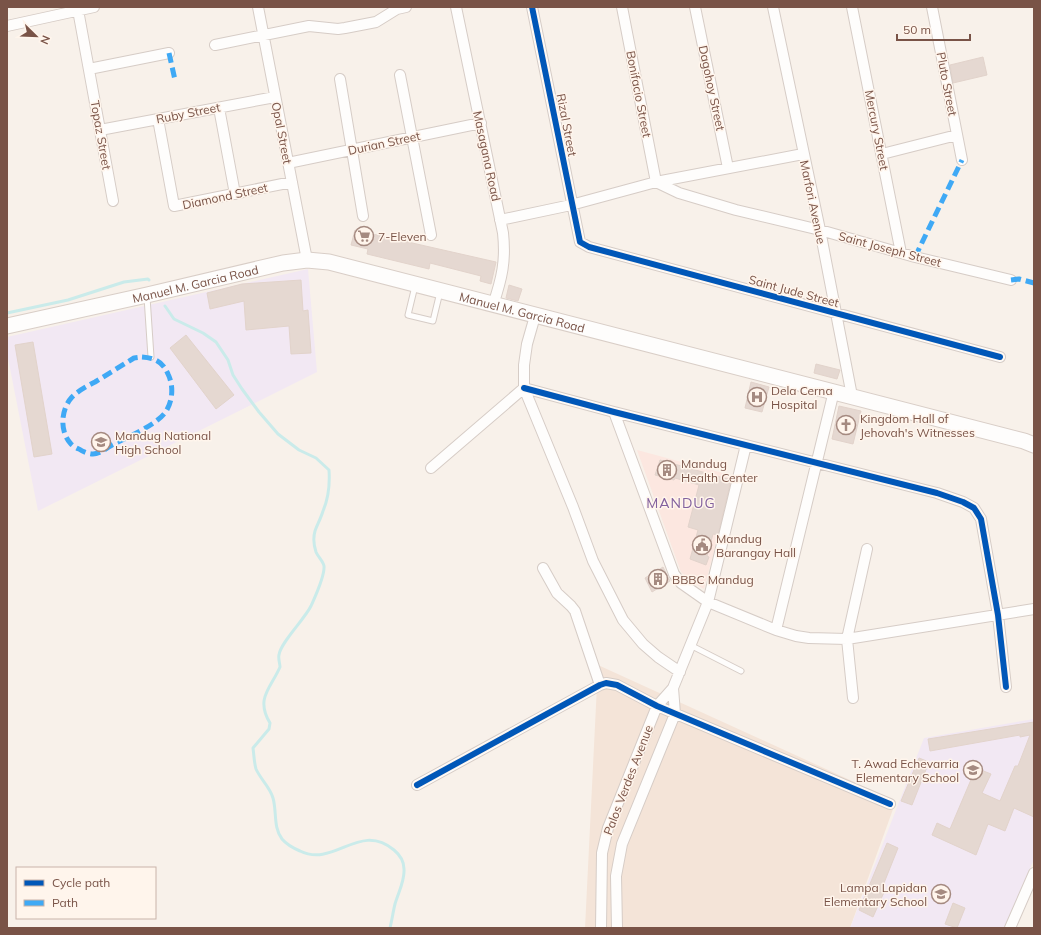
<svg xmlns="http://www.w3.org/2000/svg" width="1041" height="935" font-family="Mulish,sans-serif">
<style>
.residential{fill:#f4e4d8}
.commercial{fill:#fce7e0}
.education{fill:#f2e8f3}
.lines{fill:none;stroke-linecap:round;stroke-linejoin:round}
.stream{stroke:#caebea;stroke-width:3}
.building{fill:#e5d8d1;stroke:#e2d3cb}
.service-casing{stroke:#d6ccc6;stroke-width:7}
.minor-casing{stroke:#d6ccc6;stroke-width:12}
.secondary-casing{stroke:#d9cec7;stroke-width:17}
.service{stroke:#fefdfc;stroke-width:5}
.minor{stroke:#fefdfc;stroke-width:10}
.secondary{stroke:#fefdfc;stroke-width:15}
.quiet{stroke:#3fa9f5;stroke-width:5;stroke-dasharray:10 5;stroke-linecap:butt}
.cycleway-casing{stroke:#fff5ec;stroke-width:8}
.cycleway{stroke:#0057b8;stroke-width:6}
.labels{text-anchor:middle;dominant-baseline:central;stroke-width:3;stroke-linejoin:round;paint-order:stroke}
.street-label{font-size:12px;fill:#795347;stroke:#fff5ec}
.poi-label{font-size:12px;fill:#795347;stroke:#fff5ec;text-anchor:start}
.quarter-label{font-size:14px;letter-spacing:1px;fill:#83619e;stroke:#fff5ec}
</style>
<rect width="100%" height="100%" fill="#f8f1ea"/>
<path class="residential" d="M598 665 896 801 850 928H585Z"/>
<path class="commercial" d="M637 450 734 476 704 589 692 582 681 572Z"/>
<path class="education" d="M308 269 317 372 38 511 7 353V337Z
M1034 719V859L1005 928H850L924 738Z"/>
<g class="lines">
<path class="stream" d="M165 306 174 319 203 333 216 342 228 360 233 375 242 389 259 412 278 434 299 450 316 458 329 470C330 485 329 497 323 511 321 518 317 525 315 531 313 538 314 546 316 552 318 557 323 561 324 566 325 576 315 597 311 606 304 620 280 643 279 655 278 658 280 664 280 667 271 688 255 698 270 723L269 729 253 748C254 755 254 762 256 769 261 780 270 787 273 798 277 812 273 827 282 839 287 845 293 848 300 851 335 868 359 821 394 850 400 855 404 862 404 869 405 881 398 893 395 904 393 912 392 920 390 928
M7 313 68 300 124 282 148 279 149 280"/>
</g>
<path class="building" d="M983 57 987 75 953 83 950 65Z
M355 230 496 262 491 284 480 281 481 276 430 263 429 269 367 254 368 249 351 245Z
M301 280 303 311 308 310 311 353 291 354 289 326 246 330 244 301 210 309 207 293 242 284Z
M509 285 522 289 518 301 506 298Z
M186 335 234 395 216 409 170 348Z
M33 342 52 454 34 457 15 345Z
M816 364 840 370 837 379 814 373Z
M751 382 769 387 762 412 745 408Z
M839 406 861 411 853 444 832 439Z
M660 460 731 480 718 535 713 534 707 556 709 557 706 565 690 559 698 530 688 527 699 485 675 478 674 480 655 475Z
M663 567 670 581 652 592 645 578Z
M1034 722V817L1014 808 1005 831 988 824 976 855 932 835 937 823 950 829 976 768 991 774 982 793 1000 801 1015 766H1018L1030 735 1020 737V735L930 751 928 739Z
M919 758 929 762 912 805 901 801Z
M887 843 898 848 882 888 885 890 873 917 859 910Z
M953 903 965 908 957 928 945 924Z"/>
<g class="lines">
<defs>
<path id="service" d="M415 286 408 315 433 321 440 292
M147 297 151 357
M692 646 741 671"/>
<path id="minor" d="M258 7 307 260
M456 7 503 233C506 261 502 278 493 305
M532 7 580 242 589 247 1000 357
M622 7 656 182
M695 7 728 168
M773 7 820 230 852 396
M852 7 901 253
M932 7 962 160
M78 10 113 201
M7 26 94 7
M215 45 309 26 338 29 345 28 376 22 397 9 406 7
M89 69 169 53
M400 75 431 235
M340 79 363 216
M219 108 235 194
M158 119 174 206 292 182
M100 130 275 97
M882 154 957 135
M288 163 481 123
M656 182 679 193 736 210 820 230 915 257 1011 280
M500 220 571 205 656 182 803 154
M535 316 527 344 524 365V388L573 507 593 561 623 620 643 644 658 657 680 672
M524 388 614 412 937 493 963 502 974 508 981 519 998 615 1006 687
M614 412 674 574 681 583 708 602 776 630 796 636 809 638 847 639 1034 609
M431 468 524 388
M543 568 557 593 571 606 575 611 600 685
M776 630 834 391
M853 698 847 639 867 549
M417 785 600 685 606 683 617 685 657 706 890 804
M601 928 602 853 608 828 657 706 673 688 708 602 746 445
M617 928 616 876 622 844 675 714 673 688
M1010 928 1034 873"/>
<g id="secondary">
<path id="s1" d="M7 326 147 295 283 263 307 260 329 262 1024 441 1034 445"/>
</g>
</defs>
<use href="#service" class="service-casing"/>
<use href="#minor" class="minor-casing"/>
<use href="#secondary" class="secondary-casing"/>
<use href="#service" class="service"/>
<use href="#minor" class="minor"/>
<use href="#secondary" class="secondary"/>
<path class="quiet" d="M169 53 175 80
M915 257 962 160
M1011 280 1019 279 1034 283
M142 357C155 358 163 362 168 374 174 386 173 403 164 414 154 426 126 438 112 445 107 448 99 454 93 454 88 454 82 451 79 449 76 448 73 446 71 444 59 431 61 409 72 397 78 391 87 386 95 382 108 374 121 366 134 358Z"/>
<defs>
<path id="cycleway" d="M532 7 580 242 589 247 1000 357
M524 388 614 412 937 493 963 502 974 508 981 519 998 615 1006 687
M417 785 600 685 606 683 617 685 657 706 890 804"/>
</defs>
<use href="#cycleway" class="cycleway-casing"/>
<use href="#cycleway" class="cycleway"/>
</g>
<defs>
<symbol id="supermarket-ring" viewBox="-11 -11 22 22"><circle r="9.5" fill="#fff5ec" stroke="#a58a80" stroke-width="1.5"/><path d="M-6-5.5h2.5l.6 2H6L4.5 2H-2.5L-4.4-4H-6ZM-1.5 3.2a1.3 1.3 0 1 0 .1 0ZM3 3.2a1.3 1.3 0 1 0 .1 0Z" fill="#a58a80"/></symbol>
<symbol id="hospital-ring" viewBox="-11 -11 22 22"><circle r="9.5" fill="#fff5ec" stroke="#a58a80" stroke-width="1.5"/><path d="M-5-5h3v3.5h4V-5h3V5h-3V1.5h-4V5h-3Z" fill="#a58a80"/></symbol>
<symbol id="church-ring" viewBox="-11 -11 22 22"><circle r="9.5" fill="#fff5ec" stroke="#a58a80" stroke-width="1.5"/><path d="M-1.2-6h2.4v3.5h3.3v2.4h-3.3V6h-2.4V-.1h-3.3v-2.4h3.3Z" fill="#a58a80"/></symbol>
<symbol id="school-ring" viewBox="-11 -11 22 22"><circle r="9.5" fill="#fff5ec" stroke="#a58a80" stroke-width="1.5"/><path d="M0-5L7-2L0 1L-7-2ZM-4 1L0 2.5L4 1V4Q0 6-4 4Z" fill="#a58a80"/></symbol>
<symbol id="building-ring" viewBox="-11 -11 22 22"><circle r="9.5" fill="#fff5ec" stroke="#a58a80" stroke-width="1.5"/><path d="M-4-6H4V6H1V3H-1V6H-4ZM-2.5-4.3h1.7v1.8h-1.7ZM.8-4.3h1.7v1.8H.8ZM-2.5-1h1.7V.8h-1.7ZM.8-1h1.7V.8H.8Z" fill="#a58a80"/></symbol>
<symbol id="civic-ring" viewBox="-11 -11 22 22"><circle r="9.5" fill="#fff5ec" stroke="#a58a80" stroke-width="1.5"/><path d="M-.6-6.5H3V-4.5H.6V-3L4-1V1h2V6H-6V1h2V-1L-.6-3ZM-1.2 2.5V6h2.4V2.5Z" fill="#a58a80"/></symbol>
</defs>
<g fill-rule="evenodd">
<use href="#supermarket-ring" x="353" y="225" width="22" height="22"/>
<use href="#hospital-ring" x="746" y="386" width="22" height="22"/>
<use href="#church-ring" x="835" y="414" width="22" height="22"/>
<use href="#school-ring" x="90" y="431" width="22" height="22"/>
<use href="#building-ring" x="656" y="459" width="22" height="22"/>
<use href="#civic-ring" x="691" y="534" width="22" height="22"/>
<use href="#building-ring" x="647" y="568" width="22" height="22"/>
<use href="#school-ring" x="962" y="759" width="22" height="22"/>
<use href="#school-ring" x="930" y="883" width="22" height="22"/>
</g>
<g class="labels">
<g class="street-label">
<text transform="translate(947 84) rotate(79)">Pluto Street</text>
<text transform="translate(712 88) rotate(78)">Dagohoy Street</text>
<text transform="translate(639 94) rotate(79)">Bonifacio Street</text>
<text transform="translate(188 113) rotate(-11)">Ruby Street</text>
<text transform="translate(567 125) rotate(79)">Rizal Street</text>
<text transform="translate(877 130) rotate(79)">Mercury Street</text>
<text transform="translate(282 133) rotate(79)">Opal Street</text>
<text transform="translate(101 135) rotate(80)">Topaz Street</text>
<text transform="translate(384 143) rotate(-12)">Durian Street</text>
<text transform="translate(487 156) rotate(78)">Masagana Road</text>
<text transform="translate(225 196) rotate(-12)">Diamond Street</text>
<text transform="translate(813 202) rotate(78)">Marfori Avenue</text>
<text transform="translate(890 249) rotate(15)">Saint Joseph Street</text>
<text stroke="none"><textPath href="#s1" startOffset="193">Manuel M. Garcia Road</textPath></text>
<text transform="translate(794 291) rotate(15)">Saint Jude Street</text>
<text stroke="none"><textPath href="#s1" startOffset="529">Manuel M. Garcia Road</textPath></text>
<text transform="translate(628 780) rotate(-69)">Palos Verdes Avenue</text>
</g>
<g class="poi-label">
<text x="378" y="236">7-Eleven</text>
<text x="771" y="390">Dela Cerna<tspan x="771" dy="14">Hospital</tspan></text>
<text x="860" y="418">Kingdom Hall of<tspan x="860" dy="14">Jehovah's Witnesses</tspan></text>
<text x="115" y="435">Mandug National<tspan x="115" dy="14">High School</tspan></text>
<text x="681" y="463">Mandug<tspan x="681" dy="14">Health Center</tspan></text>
<text x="716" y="538">Mandug<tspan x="716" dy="14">Barangay Hall</tspan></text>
<text x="672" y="579">BBBC Mandug</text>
<text x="959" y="763" text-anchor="end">T. Awad Echevarria<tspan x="959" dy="14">Elementary School</tspan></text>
<text x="927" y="887" text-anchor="end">Lampa Lapidan<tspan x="927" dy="14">Elementary School</tspan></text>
</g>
<g class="quarter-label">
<text x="681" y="503">MANDUG</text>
</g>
</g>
<rect width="1041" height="935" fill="none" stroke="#795347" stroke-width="16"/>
<rect x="16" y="867" width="140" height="52" fill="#fff5ec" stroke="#c9b4aa"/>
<rect x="24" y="880" width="20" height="6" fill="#0057b8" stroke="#c9b4aa"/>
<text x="52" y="887" font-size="12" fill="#795347">Cycle path</text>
<rect x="24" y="900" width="20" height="6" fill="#3fa9f5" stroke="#c9b4aa"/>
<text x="52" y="907" font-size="12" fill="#795347">Path</text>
<g transform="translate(36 36) rotate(113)" stroke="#fff5ec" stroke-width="3" paint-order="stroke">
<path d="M0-3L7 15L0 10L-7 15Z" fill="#795347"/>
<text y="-6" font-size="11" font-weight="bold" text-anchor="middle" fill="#795347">N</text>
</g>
<path d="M897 34v6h73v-6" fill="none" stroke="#795347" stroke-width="2"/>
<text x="903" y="34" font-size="12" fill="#795347" stroke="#fff5ec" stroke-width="3" paint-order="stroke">50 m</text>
</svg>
